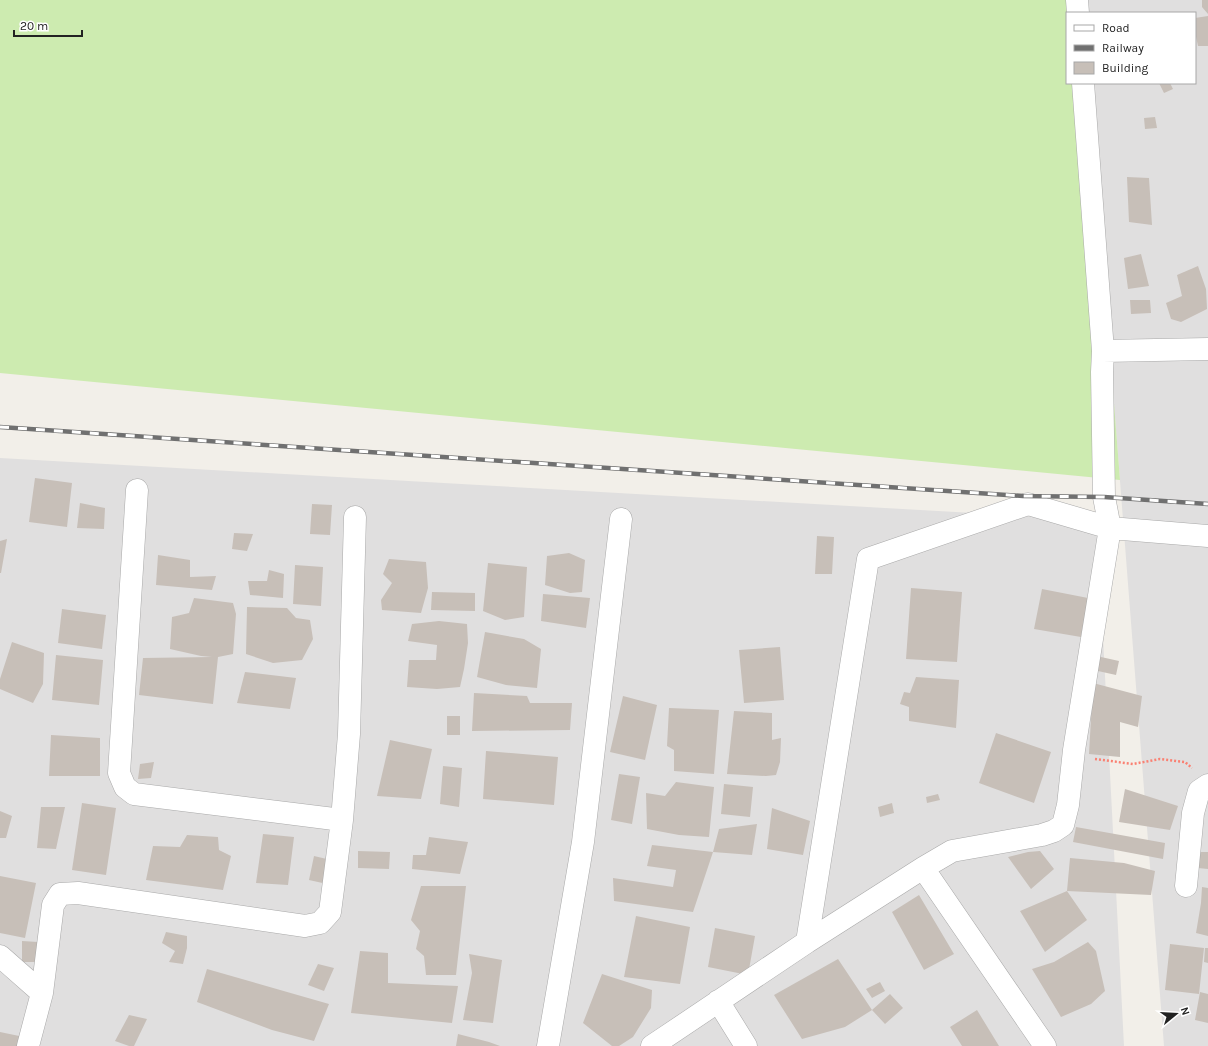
<svg xmlns="http://www.w3.org/2000/svg" width="1208" height="1046" font-family="Karla,sans-serif">
<style>
.residential{fill:#e0dfdf}
.grass{fill:#cdebb0}
.building{fill:#c7bfb8}
.lines{fill:none;stroke-linecap:round;stroke-linejoin:round}
.minor-casing{stroke:#a9a9a9;stroke-width:23}
.path{stroke:#fa8072;stroke-width:2.5;stroke-dasharray:2 2;stroke-linecap:butt}
.minor{stroke:#fff;stroke-width:22}
.rail-casing{stroke:#707070;stroke-width:4.5}
.rail{stroke:#fff;stroke-width:3;stroke-dasharray:9;stroke-linecap:butt}
</style>
<rect width="100%" height="100%" fill="#f2efe9"/>
<path class="residential" d="M1083 0H1208V1046H1164L1089 83H1195V13H1084Z
M0 458 1097 520 1124 1046H0Z"/>
<path class="grass" d="M0 0H1083L1067 13V83H1089L1120 480 0 373Z"/>
<path class="building" d="M1202 0H1208V14L1202 7Z
M1208 16V46H1198L1195 32V18Z
M1159 83H1170L1173 89 1164 93Z
M1155 117 1157 128 1145 129 1144 118Z
M1127 177 1149 178 1152 225 1129 222Z
M1141 254 1149 286 1128 289 1124 258Z
M1198 266 1206 289 1207 309 1181 322 1171 319 1166 303 1182 296 1177 275Z
M1130 300H1150L1151 313 1131 314Z
M35 478 72 483 67 527 29 522Z
M80 503 105 508 104 529 77 528Z
M312 504 332 505 330 535 310 534Z
M234 533 253 534 247 551 232 549Z
M817 536 834 537 832 574H815Z
M7 539 1 573H0V541Z
M569 553 585 560 582 592 570 593 545 585 547 556Z
M158 555 190 560V577L216 576 212 590 156 585Z
M389 559 426 562 428 588 421 613 382 610 381 600 392 583 383 574Z
M488 563 527 567 524 617 505 620 483 611Z
M295 565 323 567 321 606 293 604Z
M269 570 284 574 283 598 250 595 248 581H267Z
M911 588 962 592 957 662 906 659Z
M1042 589 1088 598 1081 637 1034 629Z
M432 592 475 593V611L431 610Z
M543 594 590 598 586 628 541 621Z
M194 598 233 603 236 614 233 654 218 657 213 704 139 695 143 658 212 657 201 656 170 649 172 617 189 613Z
M247 607 287 608 296 618 310 620 313 639 302 660 273 663 246 654Z
M62 609 106 615 102 649 58 643Z
M439 621 467 624 468 643 464 669 460 687 437 689 407 687 409 660H436L437 645 408 641 412 624Z
M485 632 524 639 541 649 537 688 506 685 477 677Z
M12 642 44 653 43 684 33 703 0 689V679Z
M780 647 784 700 744 703 739 650Z
M56 655 103 660 99 705 52 700Z
M1092 655 1119 661 1116 675 1089 669Z
M245 672 296 678 290 709 237 703Z
M916 677 959 680 956 728 909 721V707L900 704 904 692 910 693Z
M1093 683 1142 696 1138 727 1120 722V757L1089 754Z
M474 693 527 696 530 703H572L570 730 472 731Z
M623 696 657 705 645 760 610 752Z
M669 708 719 710 714 774 674 771V750L667 746Z
M734 711 772 713V740L781 738 780 762 776 775 766 776 727 774Z
M447 716H460V735H447Z
M996 733 1051 752 1034 803 979 783Z
M51 735 100 738V776H49Z
M390 740 432 749 421 799 377 796Z
M486 751 558 757 554 805 483 799Z
M154 762 151 778 138 779 140 764Z
M443 766 462 768 459 807 440 804Z
M619 774 640 777 632 824 611 820Z
M676 782 714 787 709 837 679 835 647 829 646 793 665 796Z
M724 784 753 787 750 817 721 814Z
M1125 789 1178 806 1170 830 1119 822Z
M938 794 940 800 927 803 926 797Z
M82 803 116 808 106 875 72 870Z
M892 803 894 813 880 817 878 807Z
M41 807H65L56 849 37 848Z
M772 808 810 821 803 855 767 849Z
M0 811 12 816 6 838H0Z
M757 824 752 855 713 852 719 829Z
M1076 827 1165 843 1163 859 1073 842Z
M263 834 294 837 288 885 256 883Z
M187 835 218 837 219 850 231 856 223 890 146 880 153 846 180 847Z
M429 837 468 842 460 874 412 869 413 855H426Z
M652 845 713 852 693 912 614 901 613 878 673 887 676 870 647 866Z
M358 851 390 852 389 869 358 868Z
M1040 851 1054 869 1031 889 1008 857 1028 852Z
M1199 852H1208V869L1198 868Z
M314 856 331 860 327 884 309 880Z
M1070 858 1124 863 1155 871 1151 895 1067 891Z
M0 876 36 883 25 938 0 933Z
M421 886H466L456 975H426L424 956 416 949 420 931 411 920Z
M1202 887 1208 888V936L1196 933 1201 903Z
M1067 891 1087 920 1045 952 1020 911Z
M919 895 954 954 924 970 892 912Z
M636 916 690 927 680 984 624 977Z
M715 928 755 936 748 975 708 967Z
M166 932 187 936V948L183 964 169 962 175 951 162 943Z
M22 941 38 942V962H22Z
M1088 942 1096 951 1105 991 1091 1004 1061 1017 1032 969 1054 962Z
M1170 944 1204 948 1199 994 1165 990Z
M1205 948H1208V963L1204 962Z
M360 951 388 953V983L458 986 452 1023 351 1013Z
M469 954 502 960 493 1023 463 1020 472 973Z
M838 959 872 1010 890 994 903 1008 885 1024 872 1010 845 1027 802 1039 774 995Z
M318 964 334 968 324 991 308 985Z
M207 969 329 1004 314 1041 272 1030 197 1002Z
M602 974 652 990 651 1008 633 1037 619 1046H612L583 1023Z
M880 982 885 991 872 998 866 989Z
M1200 992 1208 994V1023L1195 1020Z
M977 1010 999 1046H962L950 1027Z
M129 1015 147 1019 134 1046H129L115 1041Z
M0 1032 24 1037 22 1046H0Z
M458 1034 489 1042 500 1046H456Z"/>
<g class="lines">
<defs>
<path id="minor" d="M1077 0 1078 13
M1103 351 1208 349
M137 490 119 773 125 787 134 794 342 820
M923 868 952 851 1042 835 1054 831 1063 825 1068 805 1074 750 1110 528 1104 497 1102 372 1103 351 1083 83
M1186 886 1193 813 1199 791 1208 785
M807 942 868 559 1028 504 1110 528 1208 536
M0 956 42 993 28 1046
M42 993 53 905 60 894 78 893 305 926 320 923 330 912 342 820 349 734 355 517
M718 1001 746 1046
M548 1046 583 842 621 519
M652 1046 807 942 923 868 1045 1046"/>
</defs>
<use href="#minor" class="minor-casing"/>
<path class="path" d="M1095 759 1133 764 1160 759 1185 762 1192 768"/>
<use href="#minor" class="minor"/>
<defs>
<path id="rail" d="M0 427 1023 496 1104 497 1208 504"/>
</defs>
<use href="#rail" class="rail-casing"/>
<use href="#rail" class="rail"/>
</g>
<rect x="1066" y="12" width="130" height="72" fill="#ffffff" stroke="#a7a7a7"/>
<rect x="1074" y="25" width="20" height="6" fill="#ffffff" stroke="#a7a7a7"/>
<text x="1102" y="32" font-size="12" fill="#222222">Road</text>
<rect x="1074" y="45" width="20" height="6" fill="#707070" stroke="#a7a7a7"/>
<text x="1102" y="52" font-size="12" fill="#222222">Railway</text>
<rect x="1074" y="62" width="20" height="12" fill="#c7bfb8" stroke="#a7a7a7"/>
<text x="1102" y="72" font-size="12" fill="#222222">Building</text>
<g transform="translate(1176 1014) rotate(72)" stroke="#ffffff" stroke-width="3" paint-order="stroke">
<path d="M0-3L7 15L0 10L-7 15Z" fill="#222222"/>
<text y="-6" font-size="11" font-weight="bold" text-anchor="middle" fill="#222222">N</text>
</g>
<path d="M14 30v6h68v-6" fill="none" stroke="#222222" stroke-width="2"/>
<text x="20" y="30" font-size="12" fill="#222222" stroke="#ffffff" stroke-width="3" paint-order="stroke">20 m</text>
</svg>
